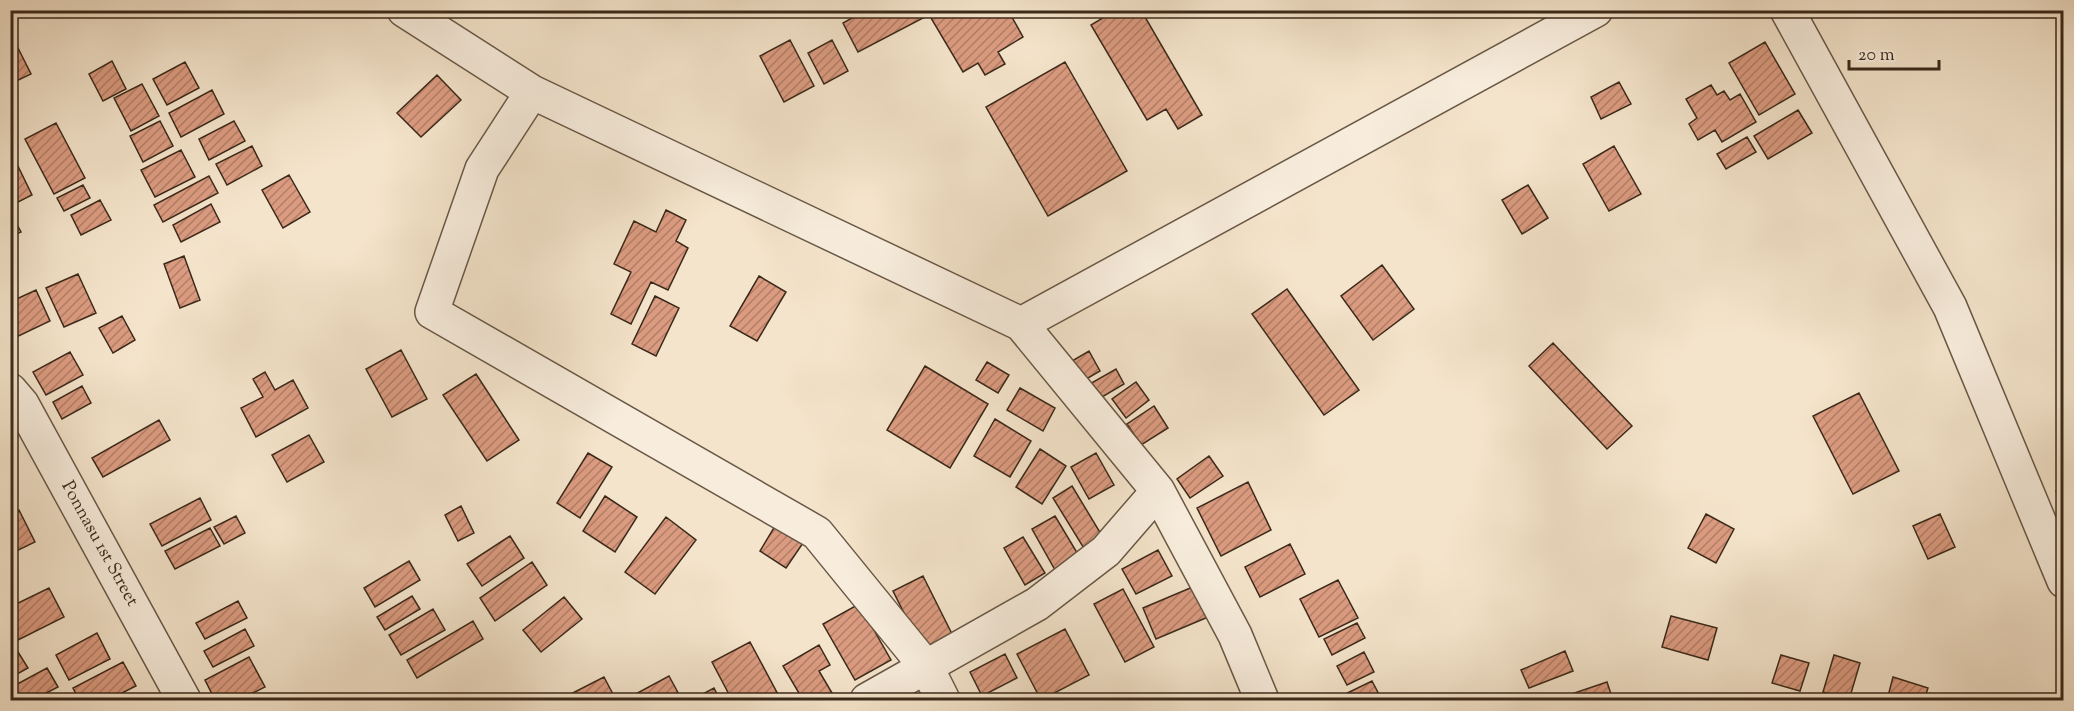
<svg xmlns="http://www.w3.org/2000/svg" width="2074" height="711" font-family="'Sorts Mill Goudy',serif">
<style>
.building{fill:url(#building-hatch);stroke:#3b291a;stroke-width:1.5}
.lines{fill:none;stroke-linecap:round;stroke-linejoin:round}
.street-casing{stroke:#695846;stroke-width:36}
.street{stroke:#f8eddd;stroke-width:33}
.labels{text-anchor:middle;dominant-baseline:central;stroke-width:6;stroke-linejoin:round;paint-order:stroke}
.street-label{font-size:18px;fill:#3b291a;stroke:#f8eddd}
</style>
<defs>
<pattern id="building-hatch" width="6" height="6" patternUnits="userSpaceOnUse" patternTransform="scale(1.5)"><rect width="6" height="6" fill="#db9b80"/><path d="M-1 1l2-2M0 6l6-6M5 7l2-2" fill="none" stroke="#b37e68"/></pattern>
</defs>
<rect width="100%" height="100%" fill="#f4e4cb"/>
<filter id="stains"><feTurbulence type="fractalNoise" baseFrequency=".00333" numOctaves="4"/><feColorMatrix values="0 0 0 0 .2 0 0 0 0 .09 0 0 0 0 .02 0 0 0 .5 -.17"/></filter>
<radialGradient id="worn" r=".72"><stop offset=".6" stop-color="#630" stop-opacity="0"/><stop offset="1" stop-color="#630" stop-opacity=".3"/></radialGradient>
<path class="building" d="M866 10H921L925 17 858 52 843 23Z
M932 10H1008L1023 37 998 52 1005 64 985 75 978 63 963 72 928 13Z
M1116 10H1141L1202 115 1178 129 1166 109 1147 120 1091 25Z
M790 40 814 86 784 102 760 56Z
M832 40 848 71 824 84 808 53Z
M1765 42 1795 94 1759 115 1729 63Z
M17 46 31 74 10 84V49Z
M112 61 126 89 103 101 89 74Z
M185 62 199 88 167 105 153 79Z
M1065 62 1127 171 1048 216 986 107Z
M437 75 461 100 421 137 397 113Z
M1619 82 1631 104 1601 119 1591 97Z
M142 84 159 116 131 131 114 98Z
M1711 85 1717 95 1724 91 1730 100 1740 94 1756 122 1722 142 1715 130 1698 140 1689 124 1697 118 1686 99Z
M212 90 224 114 181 137 169 113Z
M1798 110 1812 133 1768 159 1754 136Z
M160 121 173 146 143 162 130 136Z
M234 121 245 141 209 160 199 139Z
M56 123 85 178 54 194 25 139Z
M1747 137 1756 152 1726 169 1717 154Z
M252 146 262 166 227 185 216 164Z
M1614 146 1641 194 1609 211 1583 164Z
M181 150 195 177 155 197 141 170Z
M14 158 32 195 12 205 10 160Z
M289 175 310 212 283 228 262 190Z
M209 176 218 193 163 222 154 205Z
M83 185 90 198 64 211 57 198Z
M1528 185 1548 218 1522 234 1502 200Z
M100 200 111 220 81 235 71 215Z
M211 204 220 222 181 242 173 225Z
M666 210 686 220 676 241 688 248 668 290 651 282 631 324 611 314 631 272 614 264 634 221 656 232Z
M10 212 21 232 10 237Z
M184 256 200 300 180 308 164 264Z
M1382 265 1414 309 1373 340 1341 296Z
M78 274 96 313 64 327 46 288Z
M759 276 786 292 757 341 730 326Z
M1287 289 1359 390 1324 415 1252 314Z
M36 290 50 321 10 340V302Z
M655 296 679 308 656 356 632 344Z
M122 316 135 340 113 353 99 328Z
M1553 343 1632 426 1607 449 1529 366Z
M401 350 427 399 392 417 366 369Z
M1089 351 1100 371 1083 381 1072 361Z
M70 352 83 375 46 395 33 372Z
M987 362 1009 375 998 393 976 380Z
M925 366 988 404 950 468 887 430Z
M1116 369 1124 384 1097 400 1088 385Z
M265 372 275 390 293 380 308 408 256 437 241 408 263 397 253 379Z
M476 374 519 440 487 461 443 395Z
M1136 382 1149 400 1126 418 1112 399Z
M82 386 91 403 62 419 53 402Z
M1020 388 1055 408 1043 431 1007 410Z
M1859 393 1899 471 1853 494 1813 416Z
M1154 406 1168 428 1141 445 1127 424Z
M995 419 1031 441 1010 477 974 456Z
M159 420 170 440 103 477 92 458Z
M309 435 324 462 287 482 272 455Z
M1040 449 1066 466 1042 504 1016 487Z
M588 453 612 467 580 518 557 503Z
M1096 453 1114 485 1089 499 1071 467Z
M1209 456 1223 476 1190 498 1177 479Z
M1248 482 1271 530 1221 556 1197 508Z
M1072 486 1104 539 1085 550 1053 498Z
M2064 487V506L2056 491Z
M605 496 637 517 615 552 583 531Z
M200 498 211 520 162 546 150 524Z
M461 506 474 533 458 541 445 515Z
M19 510 35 542 10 554V514Z
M1706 514 1734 529 1716 563 1688 548Z
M1940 514 1955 547 1928 559 1913 526Z
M236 516 245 533 224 544 214 527Z
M1055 516 1079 556 1055 570 1032 529Z
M666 517 696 540 655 594 625 572Z
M775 526 803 543 786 568 760 551Z
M210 528 220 546 175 569 165 551Z
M510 536 524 558 482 586 467 564Z
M1023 537 1045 573 1025 585 1004 548Z
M1290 544 1305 574 1260 597 1245 567Z
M1158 550 1172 576 1136 594 1122 569Z
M409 561 420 580 375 607 364 588Z
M532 562 547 585 495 621 480 598Z
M923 576 954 638 924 653 893 591Z
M1338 580 1358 618 1319 637 1300 599Z
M1195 586 1208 617 1156 639 1143 608Z
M49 588 64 617 14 642 10 635V607Z
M1123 589 1154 647 1125 662 1094 604Z
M412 596 420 609 385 630 377 617Z
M564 597 582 619 541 652 523 630Z
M238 601 247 618 205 639 196 623Z
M859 604 891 660 855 680 823 624Z
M433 609 445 630 401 655 389 635Z
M1671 616 1717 628 1708 660 1662 647Z
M473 621 483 639 417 678 407 660Z
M1357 623 1365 638 1332 655 1324 639Z
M245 629 254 646 213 667 204 651Z
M1065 629 1089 675 1041 700 1017 654Z
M97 633 110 659 69 680 56 655Z
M750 642 781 700H732L712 662Z
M819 645 830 665 819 671 832 693 818 700H803L783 666Z
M1565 651 1573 671 1529 688 1521 670Z
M18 652 28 668 10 678V657Z
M1364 652 1374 672 1347 685 1337 666Z
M1005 654 1017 678 982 696 970 672Z
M1781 655 1809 663 1800 691 1772 683Z
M1834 655 1860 663 1849 700 1823 692Z
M249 657 265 687 239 700H215L205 680Z
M123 662 136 686 108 700H79L73 688Z
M47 668 58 687 33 700H10V688Z
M669 676 682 700H632L630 697Z
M604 677 615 698 611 700H559Z
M1893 677 1928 688 1924 700H1887Z
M1372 681 1382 700H1333Z
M1607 682 1613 700H1554Z
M714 688 720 700H696L695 698Z
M64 694 67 700H52Z
M134 695 137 700H123Z
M1463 695 1466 700H1451Z"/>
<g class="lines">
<defs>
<path id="street" d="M404 10 532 92 1021 324 1158 491 1235 635 1262 700
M1787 10 1950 307 2064 581
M532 92 482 169 432 312 817 533 927 668 943 700
M1021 324 1596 10
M10 390 22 404 184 700
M867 700 1037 604 1106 551 1158 491"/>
</defs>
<use href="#street" class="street-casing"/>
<use href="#street" class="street"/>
</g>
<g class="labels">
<g class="street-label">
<text transform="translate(99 544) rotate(61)">Ponnasu 1st Street</text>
</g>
</g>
<rect width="2074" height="711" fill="none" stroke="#f4e4cb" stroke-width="36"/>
<rect x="12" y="12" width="2050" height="687" fill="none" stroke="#3b291a" stroke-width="3"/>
<rect x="18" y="18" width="2038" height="675" fill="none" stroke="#3b291a" stroke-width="1.5"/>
<path d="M1849 60v9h90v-9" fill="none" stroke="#3b291a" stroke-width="3"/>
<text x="1858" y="60" font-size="18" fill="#3b291a" stroke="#f8eddd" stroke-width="4.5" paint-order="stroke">20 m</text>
<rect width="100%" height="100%" filter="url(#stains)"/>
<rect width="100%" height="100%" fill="url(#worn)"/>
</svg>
